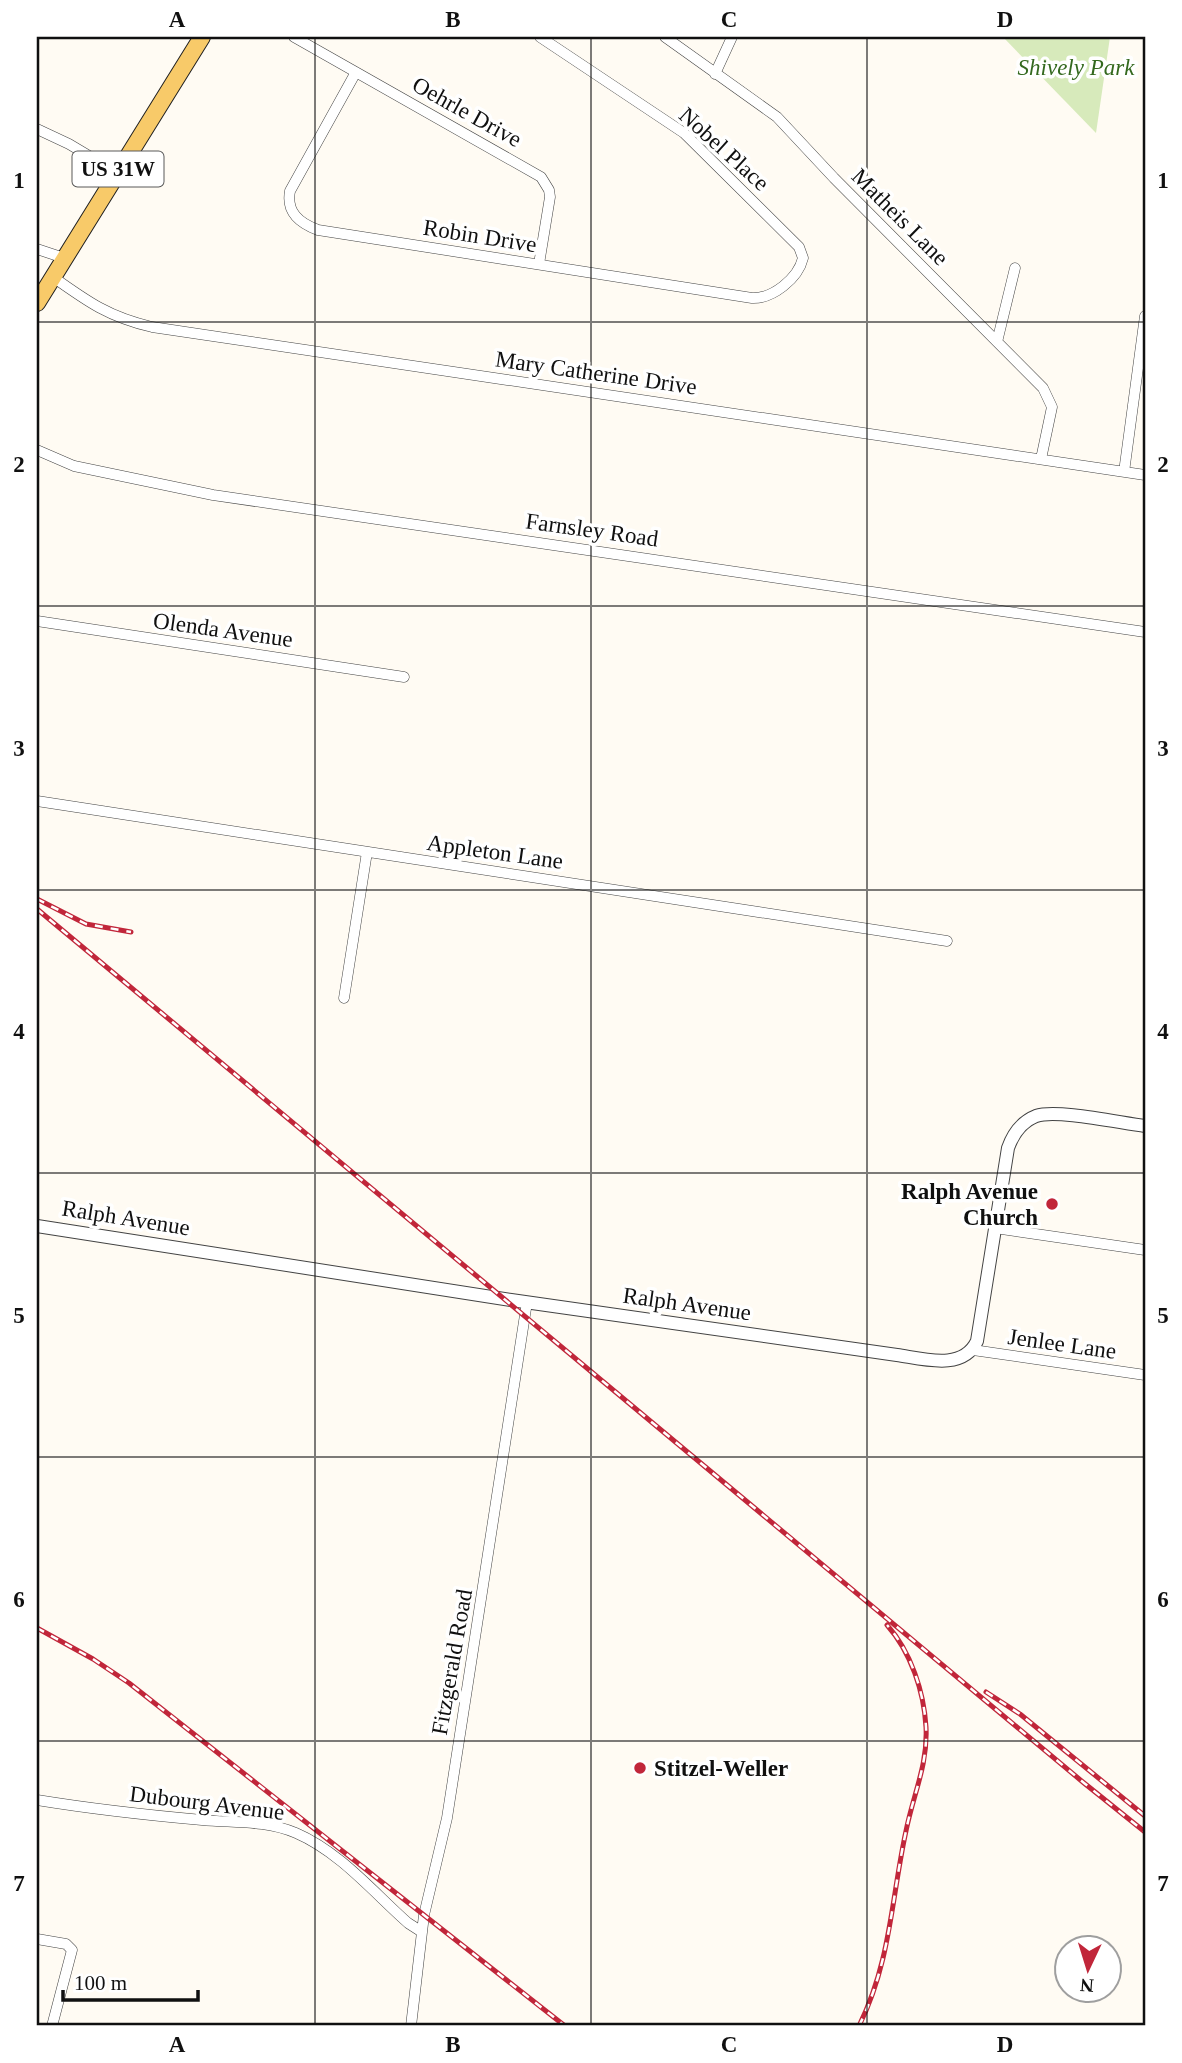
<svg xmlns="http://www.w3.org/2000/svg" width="1182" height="2063" font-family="Georgia,serif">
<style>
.green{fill:#d7eabb}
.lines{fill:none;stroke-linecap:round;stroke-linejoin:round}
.minor-casing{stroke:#434343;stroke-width:11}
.tertiary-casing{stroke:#434343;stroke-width:14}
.primary-casing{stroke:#212121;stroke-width:18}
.minor{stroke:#fff;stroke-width:10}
.tertiary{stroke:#fff;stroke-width:12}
.primary{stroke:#f8ca69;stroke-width:16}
.rail-casing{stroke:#c1263a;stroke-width:5}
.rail{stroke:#fff;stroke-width:2.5;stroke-dasharray:8;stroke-linecap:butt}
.grid{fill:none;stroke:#101010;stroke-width:2;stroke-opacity:0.55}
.poi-dot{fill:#c1263a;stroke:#fff;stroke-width:2.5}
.labels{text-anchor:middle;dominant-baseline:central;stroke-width:7;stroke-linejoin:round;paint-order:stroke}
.shield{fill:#fff;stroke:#585858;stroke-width:2}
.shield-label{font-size:21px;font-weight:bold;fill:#101010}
.park-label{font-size:23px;font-style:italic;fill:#34691f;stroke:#fff}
.street-label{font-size:23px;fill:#101010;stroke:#fff}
.poi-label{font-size:23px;font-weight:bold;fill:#101010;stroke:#fff;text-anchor:end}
.neatline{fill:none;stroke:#101010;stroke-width:2.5}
.grid-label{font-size:23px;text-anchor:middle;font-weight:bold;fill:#101010}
</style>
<rect width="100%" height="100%" fill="#fffbf3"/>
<path class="green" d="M1003 37H1110L1096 133Z"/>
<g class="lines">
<defs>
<path id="minor" d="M294 37 541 177 549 190 550 197 539 264
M665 37 777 117 834 178 1043 388 1052 407 1041 459
M356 72 290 191C286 212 299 223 318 230L752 298C772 299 798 279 803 258L799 247 684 133 540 37
M715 74 732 37
M37 129 69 144 116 172
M37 249 64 258
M53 277C88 302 109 317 152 327L1145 475
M997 342 1015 268
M37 450 74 466 213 495 1145 632
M1124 472 1145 316
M37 621 404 677
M37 801 947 941
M344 998 367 852
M995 1228 1145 1250
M973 1350 1145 1375
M37 1800C92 1809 146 1815 202 1820 234 1823 266 1820 296 1833 340 1852 373 1892 408 1923L422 1932
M37 1939 66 1944 72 1950 52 2026
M411 2026 424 1915 447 1818 527 1302"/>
<path id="tertiary" d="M37 1226 511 1300 897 1355C924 1359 963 1371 977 1341L1008 1148C1013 1134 1021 1122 1036 1116 1057 1109 1120 1123 1145 1126"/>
<path id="primary" d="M37 303 202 37"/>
</defs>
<use href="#minor" class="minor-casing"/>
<use href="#tertiary" class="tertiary-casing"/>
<use href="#primary" class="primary-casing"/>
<use href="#minor" class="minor"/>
<use href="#tertiary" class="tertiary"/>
<use href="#primary" class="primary"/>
<defs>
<path id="rail" d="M37 899 86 924 131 932
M37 909 1084 1783 1145 1832
M37 1628 93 1659 129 1683 565 2026
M986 1692 1020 1714 1145 1816
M859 2026C891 1961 891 1900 906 1831 913 1795 928 1765 926 1727 924 1692 911 1652 887 1625"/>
</defs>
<use href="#rail" class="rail-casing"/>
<use href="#rail" class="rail"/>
</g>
<path class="grid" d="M315 37V2026M591 37V2026M867 37V2026M37 322H1145M37 606H1145M37 890H1145M37 1173H1145M37 1457H1145M37 1741H1145"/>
<g class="poi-dot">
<circle cx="1052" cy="1204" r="7"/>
<circle cx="640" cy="1768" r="7"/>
</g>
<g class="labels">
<rect class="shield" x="72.5" y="151.5" width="91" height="35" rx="5"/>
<g class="shield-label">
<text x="118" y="169">US 31W</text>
</g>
<g class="park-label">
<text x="1076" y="67">Shively Park</text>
</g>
<g class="street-label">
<text transform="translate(467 112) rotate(29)">Oehrle Drive</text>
<text transform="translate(724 149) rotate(42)">Nobel Place</text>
<text transform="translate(900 217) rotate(45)">Matheis Lane</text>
<text transform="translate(480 236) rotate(9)">Robin Drive</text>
<text transform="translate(596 373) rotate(8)">Mary Catherine Drive</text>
<text transform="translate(592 530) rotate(8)">Farnsley Road</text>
<text transform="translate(223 630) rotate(8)">Olenda Avenue</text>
<text transform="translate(495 852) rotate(8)">Appleton Lane</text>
<text transform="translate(126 1218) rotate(9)">Ralph Avenue</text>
<text transform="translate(687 1304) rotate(8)">Ralph Avenue</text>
<text transform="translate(1062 1344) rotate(8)">Jenlee Lane</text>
<text transform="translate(452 1662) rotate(-80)">Fitzgerald Road</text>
<text transform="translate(207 1803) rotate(7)">Dubourg Avenue</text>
</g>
<g class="poi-label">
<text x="1038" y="1191">Ralph Avenue<tspan x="1038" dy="26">Church</tspan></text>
<text x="654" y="1768" text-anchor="start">Stitzel-Weller</text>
</g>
</g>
<rect width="1182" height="2063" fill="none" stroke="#ffffff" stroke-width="77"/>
<g transform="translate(1088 1969) rotate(184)"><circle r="33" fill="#ffffff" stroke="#9f9f9f" stroke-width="2"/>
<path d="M0-5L12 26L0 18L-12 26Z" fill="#c1263a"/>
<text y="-10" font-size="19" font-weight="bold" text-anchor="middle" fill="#101010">N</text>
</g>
<path d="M63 1990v10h135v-10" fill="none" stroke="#101010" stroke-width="3.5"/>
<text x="74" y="1990" font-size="21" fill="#101010" stroke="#ffffff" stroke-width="5" paint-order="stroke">100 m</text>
<rect x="38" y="38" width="1106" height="1986" class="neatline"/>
<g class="grid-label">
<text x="177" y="27">A</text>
<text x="453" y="27">B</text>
<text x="729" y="27">C</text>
<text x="1005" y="27">D</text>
<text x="19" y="188">1</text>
<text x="1163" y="188">1</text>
<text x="19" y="472">2</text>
<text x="1163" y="472">2</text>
<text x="19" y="756">3</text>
<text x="1163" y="756">3</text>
<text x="19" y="1039">4</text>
<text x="1163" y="1039">4</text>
<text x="19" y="1323">5</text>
<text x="1163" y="1323">5</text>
<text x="19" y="1607">6</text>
<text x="1163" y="1607">6</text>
<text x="19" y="1891">7</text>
<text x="1163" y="1891">7</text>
<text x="177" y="2052">A</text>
<text x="453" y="2052">B</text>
<text x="729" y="2052">C</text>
<text x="1005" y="2052">D</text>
</g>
</svg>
